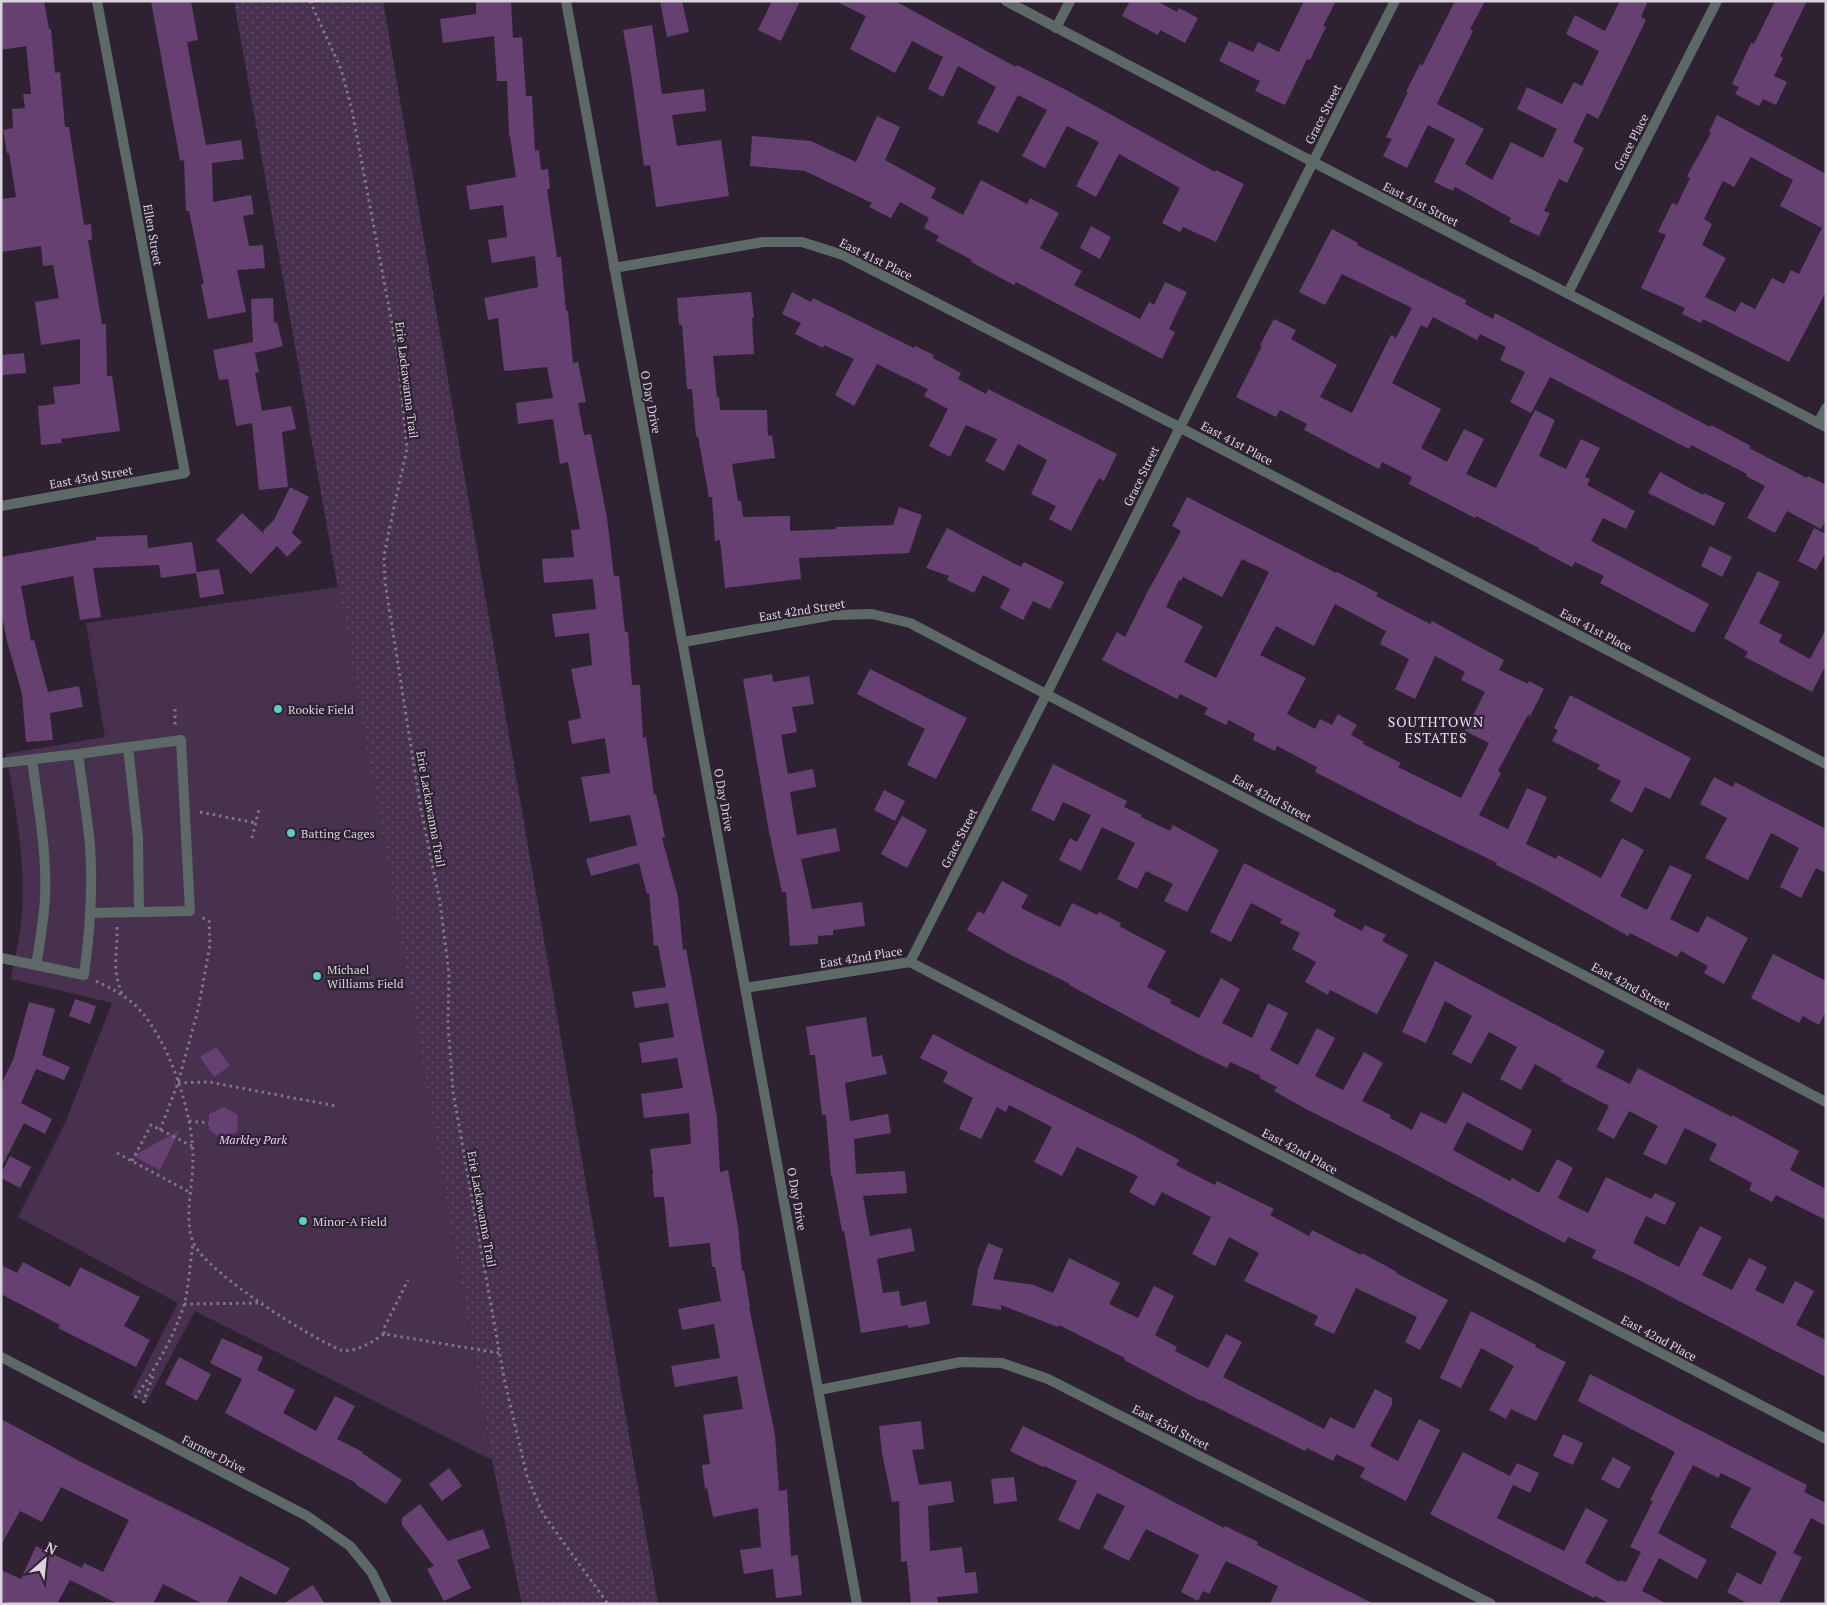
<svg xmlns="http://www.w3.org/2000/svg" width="1827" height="1605" font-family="'PT Serif',serif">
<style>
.grass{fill:url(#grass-dots)}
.green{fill:#47314f}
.building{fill:#654071;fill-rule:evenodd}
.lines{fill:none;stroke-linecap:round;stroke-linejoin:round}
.path{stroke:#807683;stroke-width:3;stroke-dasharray:2.5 4;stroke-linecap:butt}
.service{stroke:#5d6967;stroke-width:10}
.minor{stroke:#5d6967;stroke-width:10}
.tertiary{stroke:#5d6967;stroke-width:10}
.poi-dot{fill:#5bcebc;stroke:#2e2232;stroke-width:2}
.labels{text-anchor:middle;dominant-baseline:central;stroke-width:4.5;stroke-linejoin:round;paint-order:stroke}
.street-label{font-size:12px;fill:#dad2dd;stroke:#2e2232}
.poi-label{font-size:12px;fill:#dad2dd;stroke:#2e2232;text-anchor:start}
.park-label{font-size:12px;font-style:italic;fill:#edcaf8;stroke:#2e2232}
.neighbourhood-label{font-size:14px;letter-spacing:1px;fill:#eadaf0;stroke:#2e2232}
</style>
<defs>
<pattern id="grass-dots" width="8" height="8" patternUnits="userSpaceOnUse" patternTransform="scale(1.25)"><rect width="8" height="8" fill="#47314f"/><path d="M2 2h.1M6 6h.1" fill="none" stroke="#614e68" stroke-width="1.8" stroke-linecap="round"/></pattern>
</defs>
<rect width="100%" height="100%" fill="#2e2232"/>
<path class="grass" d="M234 1H383L658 1604H522L492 1460Z"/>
<path class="green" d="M339 587 408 982 416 1013 418 1039 492 1460 195 1311 146 1403 131 1395 178 1303 18 1217 66 1121 112 1003 11 979C14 961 19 942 21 923 27 865 16 810 6 754L105 737 86 623Z"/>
<path class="building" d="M9 1H44L49 29H51L55 73 60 72 65 127H69L84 225 91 224 92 240H88L102 324H106L107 376H112L120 431 61 439 62 443 41 445 38 406 55 404 53 387 80 384V339L41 345 35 302 59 298 53 265 43 266 41 246 1 252V199L16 197 9 153H7L3 130 13 128 12 109 25 108 23 94H31L26 46 1 50V3Z
M151 1H191L198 40 187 42 206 145 241 140 244 159 212 163 213 202 251 195 254 214 243 216 249 246 263 245 265 268 237 270 246 312 208 319 201 284H204L189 211H186L184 160 180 161Z
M476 1H511L513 38 522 37 526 96H532L535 151 539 150 541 170 548 169 550 189H547L557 257H561L566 311H568L573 363 578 362 586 402 578 403 584 435 591 434 607 518 614 576H619L625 632H628L632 685H640L643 738 646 737 654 795 656 794 665 837 662 838 678 897 683 950 686 949 717 1117 720 1172 728 1170 738 1227 742 1271H744L750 1306 749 1307 775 1435 779 1491 787 1490 791 1556 798 1555 802 1595 776 1598 773 1569 744 1574 740 1550 761 1547 758 1508 713 1517 707 1488 705 1489 702 1465 710 1464 703 1415 743 1409 737 1376 675 1387 671 1366 720 1358 714 1324 682 1330 678 1309 721 1301 715 1267H712L710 1243 669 1247 664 1197H654L652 1174H653L650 1149 691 1144 689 1113 644 1118 641 1094 683 1088 677 1058 642 1063 639 1043 674 1037 668 1003 635 1008 632 992 666 987 658 945 654 946 649 893 647 894 639 863 591 876 586 859 637 845 630 815 590 822 581 777 610 773 605 738 572 744 568 721 581 718 571 669 592 665 589 633 555 637 552 614 596 609 593 579 544 583 542 559 574 557 571 530 580 529 568 462 560 464 553 419 518 424 516 403 553 398 547 367 504 371 498 318 488 320 484 298 538 287 535 256 492 263 488 240 507 237 503 205 470 210 466 186 516 177 510 136H509L507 81H497L494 36 443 43 440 19 476 14Z
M660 1H682L689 32 667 37Z
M772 1H800L781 41 758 30Z
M835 1H895L1016 67 1017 65 1068 91 1215 172 1216 170 1244 184 1216 242 1183 227 1180 232 1162 223 1180 188 1119 154 1096 197 1076 186 1099 142 1067 126 1045 168 1022 156 1047 110 1018 95 998 133 977 123 996 87 958 66 943 97 928 89 943 57 912 41 895 73 850 49 866 16Z
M1130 1H1157L1177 12 1179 8 1198 18 1185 43 1160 30 1158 35 1122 16Z
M1304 1H1336L1323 26 1326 27 1310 60 1307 59 1285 105 1255 91 1260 81 1219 61 1229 41 1253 52 1258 42 1279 52Z
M1455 1H1485L1470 29 1473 31 1437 104 1484 129 1465 164 1492 180 1511 142 1543 158 1557 129 1517 109 1527 87 1562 104 1574 82 1582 86 1599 51 1566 34 1575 15 1605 31 1620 1H1648L1641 17 1646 20 1598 119 1587 113 1573 142 1584 148 1567 183 1559 179 1544 211 1550 213 1539 236 1509 222 1511 218 1455 187 1453 191 1434 182 1455 139 1428 125 1407 168 1383 156 1392 139 1386 137 1408 92H1406L1420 64 1422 66Z
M1775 1H1807L1780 56 1783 58 1774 76 1787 82 1776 105 1763 99 1759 106 1735 94 1739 87 1732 84 1751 43 1754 44Z
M652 25 662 94 704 89 706 111 672 115 677 146 721 140 729 196 656 207 650 165 644 166 631 73 623 30Z
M1717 115 1826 174V292L1789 362 1703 319 1701 323 1682 314 1685 308 1641 288 1666 235 1658 232 1672 203 1677 205 1690 178 1687 176 1711 133 1709 132ZM1751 157 1793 180 1780 206 1822 228 1799 274 1791 270 1784 284 1772 278 1755 309 1741 302 1735 312 1705 297 1726 258 1702 245 1712 224 1704 219 1723 181 1734 187Z
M877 116 900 127 885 160 936 188 931 198 963 215 981 180 1027 204 1030 198 1059 213 1040 248 1082 271 1074 285 1140 319 1149 302 1154 305 1165 282 1187 292 1169 329 1175 332 1162 359 1016 282 1014 285 971 262 972 260 936 241 939 236 924 228 929 218 900 202 891 218 869 207 872 203 805 171 750 166 752 136 811 141 856 162Z
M1091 226 1111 237 1100 259 1080 248Z
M1332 229 1358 243 1357 245 1466 300 1465 304 1493 319 1495 313 1710 427 1711 425 1751 446 1749 448 1807 478 1808 476 1826 485V520L1821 529 1787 511 1775 533 1747 518 1765 486 1746 476 1747 474 1691 445 1689 449 1550 377 1531 413 1510 402 1525 372 1500 360 1506 347 1480 334 1477 340 1433 317 1427 328 1421 325 1392 383 1441 409 1421 448 1447 462 1464 429 1484 439 1466 474 1496 488 1535 410 1555 420 1539 456 1566 469 1581 439 1600 448 1585 477 1590 479 1587 485 1635 511 1626 529 1603 518 1591 541 1709 604 1694 633 1600 583 1604 576 1575 562 1572 567 1538 549 1539 548 1476 516 1475 518 1409 484 1412 477 1382 462 1379 469 1304 430 1307 424 1280 410 1276 417 1236 397 1262 346 1260 345 1274 319 1296 330 1291 339 1337 365 1320 397 1352 413 1391 335 1396 338 1412 308 1342 274 1325 305 1299 292Z
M751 292 754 318H752L754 354 713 356 717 398 719 397 720 410H767L768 436 772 435 775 458 732 464 738 501H741L743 517 790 516V531L836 529V527L893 525 899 507 922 515 909 553 799 558 801 579 725 588 720 540 715 541 712 497H709L698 436 696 437 692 389H687L682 325H679L677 298Z
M792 292 811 302 813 298 914 348 915 346 934 355 933 358 961 373 958 379 986 394 988 389 1117 454 1104 481 1099 478 1071 531 1049 519 1056 506 1031 494 1047 460 1018 444 1004 471 985 461 997 439 966 425 950 457 929 446 948 409 924 396 928 389 877 364 854 406 835 395 854 359 824 345 823 348 795 334 801 323 782 314Z
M273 298 274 323 277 322 283 346 255 353 259 372 255 373 262 411 291 406 296 429 282 432 288 487 259 490 252 423 236 426 228 379 219 380 213 350 253 342V345L251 299Z
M24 353 26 373 2 375 1 355Z
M1660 472 1703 495 1704 493 1725 503 1714 526 1648 493Z
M290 487 309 497 292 533 302 542 287 557 277 546 251 574 216 540 242 513 264 534 263 531 274 520Z
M1187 497 1336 573 1337 572 1378 593 1376 596 1430 624 1432 621 1472 643 1504 660 1499 670 1528 684 1529 681 1544 689 1530 716 1528 715 1498 771 1501 773 1479 815 1508 829 1527 788 1547 797 1526 844 1556 859 1558 855 1601 878 1622 838 1644 850 1620 896 1647 910 1670 865 1692 875 1670 919 1698 933 1707 916 1748 938 1724 984 1704 973 1708 966 1681 951 1677 957 1630 933 1628 936 1540 887 1496 865 1497 863 1415 823 1315 772 1317 767 1277 746 1275 751 1253 740 1255 734 1229 720 1226 725 1204 714 1208 708 1180 694 1177 699 1102 660 1117 632 1125 637 1147 593 1181 531 1172 526ZM1242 559 1269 572 1216 678 1184 662 1203 626 1166 607 1179 580 1181 581 1183 577 1222 597ZM1335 604 1386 631 1380 644 1409 659 1395 689 1415 699 1435 656 1465 672 1461 680 1485 692 1465 731 1489 743 1461 798 1398 767 1401 763 1363 744 1364 742 1351 735 1357 725 1338 714 1332 725 1320 719 1315 729 1287 714 1306 678 1260 655 1276 626 1314 646Z
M947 528 1021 567 1024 562 1064 582 1050 609 1033 601 1023 620 1000 608 1010 589 983 575 974 593 947 580 949 576 926 568Z
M1814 528 1826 534V552L1816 570 1798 561Z
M147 535 148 548 192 542 197 572 219 569 224 594 200 598 196 573 161 578 159 565 93 568 101 617 80 620 73 576 21 586 31 641 34 640 48 692 79 686 83 707 50 713 53 740 26 742 22 694 7 641 1 612V557L96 540V537Z
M1710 546 1732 557 1722 577 1701 566Z
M1758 571 1780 582 1759 623 1782 635 1779 642 1810 659 1826 629V665L1812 692 1745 657 1748 652 1724 638Z
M870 669 967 718 936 779 907 765 925 729 857 694Z
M772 674 773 682 809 676 814 704 792 707 797 732 781 735 788 774 813 769 816 787 790 792 797 835 836 828 840 851 801 859 812 909 862 902 865 926 833 930V935L818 936V944L790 946 786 892H782L769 832 743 679Z
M1570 695 1691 758 1670 799 1645 787 1632 813 1610 801 1621 781 1597 769 1600 765 1552 741 1558 730 1554 728Z
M1053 764 1127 801 1124 807 1142 815 1141 817 1170 831 1173 825 1219 850 1187 912 1164 901 1173 884 1146 871 1137 889 1117 879 1135 843 1102 827 1081 871 1059 860 1070 838 1077 842 1091 815 1063 802 1054 821 1031 810Z
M1714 777 1733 787 1735 782 1826 829V873L1816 868 1801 898 1780 887 1799 848 1771 833 1748 880 1705 858 1727 818 1700 804Z
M884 790 905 801 895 821 874 810Z
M902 816 927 830 907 868 881 854Z
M1244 863 1336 910 1333 916 1362 931 1365 925 1386 935 1382 941 1408 955 1377 1014 1330 990 1328 995 1305 982 1316 962 1292 949 1300 933 1280 923 1282 919 1251 903 1231 942 1210 932Z
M1002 881 1028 895 1021 908 1060 927 1072 903 1098 915 1099 912 1121 923 1119 926 1166 951 1147 987 1172 1000 1170 1003 1199 1018 1221 978 1240 989 1222 1023 1252 1038 1268 1003 1288 1013 1270 1050 1298 1065 1317 1028 1335 1038 1315 1076 1343 1090 1364 1052 1383 1063 1362 1101 1391 1115 1390 1118 1412 1130 1421 1112 1446 1124 1463 1092 1532 1130 1522 1151 1467 1122 1453 1150 1510 1181 1512 1178 1539 1193 1557 1159 1573 1168 1558 1198 1588 1213 1606 1177 1651 1199 1655 1193 1676 1203 1665 1225 1646 1216 1633 1243 1679 1267 1700 1226 1722 1237 1702 1275 1732 1290 1749 1258 1767 1267 1755 1290 1783 1304 1795 1281 1814 1291 1796 1325 1826 1340V1377L1633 1277 1592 1258 1596 1250 1568 1237 1565 1243 1400 1156 1304 1108 1274 1091 1277 1087 1259 1078 1261 1076 1230 1062 1227 1068 1196 1053 1069 985 1070 984 1009 954 967 930 978 911 984 914Z
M1773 954 1826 981V1011L1819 1025 1803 1016 1799 1023 1751 998Z
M1435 961 1605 1051 1596 1067 1630 1084 1638 1068 1732 1117V1115L1799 1151 1790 1170 1826 1189V1220L1776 1195 1772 1202 1749 1190 1752 1183 1709 1160 1717 1144 1685 1128 1666 1165 1643 1154 1658 1126 1629 1111 1614 1139 1597 1130 1609 1106 1561 1081 1562 1079 1535 1064 1521 1090 1500 1079 1517 1047 1489 1032 1471 1064 1452 1054 1472 1016 1445 1001 1426 1043 1402 1032Z
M75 999 96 1006 90 1024 69 1016Z
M29 1002 55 1009 42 1055 70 1067 64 1080 36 1069 21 1103 52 1119 45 1134 24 1123 1 1168V1084L13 1060Z
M866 1017 872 1057 882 1055 887 1074 845 1083 850 1121 888 1114 891 1133 854 1139 856 1174 905 1171 907 1193 863 1196 870 1236 911 1228 915 1251 877 1259 883 1293 899 1291 901 1306 926 1301 930 1324 908 1328V1325L861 1333 844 1231H842L832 1176H831L826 1115H822L815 1055H810L806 1027Z
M933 1034 986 1062 1133 1135 1179 1160 1176 1165 1191 1173 1215 1185 1217 1181 1274 1209 1270 1215 1309 1236 1312 1230 1361 1255 1362 1253 1397 1272 1396 1273 1448 1300 1420 1350 1405 1342 1417 1317 1356 1288 1334 1334 1314 1325 1318 1316 1244 1281 1259 1253 1229 1237 1215 1266 1192 1254 1211 1217 1162 1192 1154 1206 1129 1192 1138 1176 1077 1147 1062 1176 1034 1162 1052 1127 1009 1105 1006 1112 997 1107 981 1139 959 1129 973 1098 943 1082 948 1072 920 1058Z
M216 1047 230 1066 214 1077 200 1057Z
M224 1107 238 1115 237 1132 223 1139 209 1130V1114Z
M180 1130 160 1170 133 1156Z
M10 1156 31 1167 20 1188 1 1178V1173Z
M988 1243 1003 1249 993 1279 1034 1285 1053 1293 1069 1258 1120 1283 1109 1304 1138 1318 1154 1286 1174 1296 1155 1335 1177 1347 1175 1351 1208 1368 1226 1334 1242 1342 1223 1377 1324 1429 1330 1417 1354 1429 1375 1389 1392 1398V1405L1370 1446 1398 1461 1419 1419 1440 1430 1406 1501 1360 1477 1365 1468 1336 1454 1333 1461 1307 1448 1305 1451 1202 1400 1201 1401 1124 1360 1125 1358 1059 1325 1058 1327 1001 1305V1310L972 1305 978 1269Z
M23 1262 70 1287 80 1267 140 1297 124 1326 150 1340 136 1367 58 1328 60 1325 1 1294V1265L17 1273Z
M1471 1311 1536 1345 1535 1347 1566 1362 1536 1421 1511 1409 1506 1419 1489 1410 1514 1366 1481 1348 1461 1388 1440 1378Z
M222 1338 263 1357 257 1370 295 1390 283 1413 316 1431 335 1396 355 1406 337 1439 363 1452 362 1453 402 1480 386 1504 355 1484 356 1483 225 1413 242 1379 210 1363Z
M179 1357 211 1374 197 1401 165 1384Z
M1590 1374 1807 1485 1804 1492 1826 1503V1526L1811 1518 1793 1553 1802 1557 1779 1604H1748L1727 1592 1737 1572 1761 1585 1777 1552 1730 1527 1751 1488 1721 1473 1718 1478 1693 1465 1658 1533 1707 1560 1697 1579 1659 1558 1642 1591 1667 1604H1610L1595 1596 1594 1598 1430 1514 1463 1452 1510 1476 1517 1463 1539 1473 1530 1493 1513 1485 1497 1518 1564 1551 1586 1508 1608 1520 1585 1563 1619 1582 1620 1580 1626 1582 1641 1552 1630 1547 1653 1501 1650 1500 1675 1452 1578 1401Z
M1 1419 81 1462 214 1528 290 1568 276 1595 240 1576 226 1604H203L163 1584 153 1604H118L70 1580 57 1604H8L1 1600V1570L21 1579 36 1546 82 1568 84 1563 103 1572 129 1520 61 1487 42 1522 20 1511 1 1545Z
M921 1421 924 1449 912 1450 919 1485 951 1481 954 1502 928 1506 930 1551 962 1547 965 1573 976 1572 978 1593 937 1597 938 1604H911L907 1561 901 1562 899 1501 892 1502 882 1453 879 1426Z
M1023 1426 1101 1464 1224 1528 1225 1526 1258 1542 1257 1545 1374 1604H1270L1278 1586 1226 1561 1209 1594 1203 1591 1198 1601 1181 1592 1199 1555 1146 1529 1129 1561 1103 1548 1125 1506 1097 1493 1079 1530 1058 1520 1077 1481 1044 1466 1043 1467 1010 1451Z
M1563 1434 1583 1443 1573 1465 1553 1456Z
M1613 1457 1631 1467 1619 1489 1601 1479Z
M449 1468 462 1486 442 1501 429 1484Z
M1014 1477 1017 1501 994 1504 991 1479Z
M420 1504 448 1541 483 1529 490 1548 457 1560 471 1588 444 1601 427 1569 434 1566 402 1525V1518Z
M313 1585 325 1604H283Z"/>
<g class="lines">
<path class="path" d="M310 1 341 69 352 110 398 356 407 449 395 502 384 556 385 582 421 810 440 902 449 974 448 1023 453 1092 504 1378 527 1476 543 1514 608 1604
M175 709V728
M200 812 256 823
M252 838 259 809
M117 927C118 954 111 966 122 994
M96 981C110 988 123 994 135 1005 169 1038 194 1115 193 1162 193 1185 183 1222 194 1244 209 1274 309 1337 341 1350 355 1353 372 1342 384 1334L499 1353
M178 1083 209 1082 336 1106
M189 1121 209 1123
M160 1130 178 1083 198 1010 210 945 209 921 201 917
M117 1153 191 1193
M132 1161 151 1125 192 1146
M184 1304 263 1303
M384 1334V1328L408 1280
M135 1398C155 1369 173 1339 184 1305 189 1286 190 1263 193 1243
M143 1403 154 1373"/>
<path class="service" d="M128 747 138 838 139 912
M78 754 181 740 190 911 90 913
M32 760C38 804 47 851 45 897 44 920 40 942 36 965
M1 763 78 754C82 784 87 815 90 845 93 888 90 932 84 975L1 958"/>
<path class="minor" d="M566 1 857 1604
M1056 28 1070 1
M614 268 763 242H802L843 255 1179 427 1826 764
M1568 293 1717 1
M1818 423 1826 408
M1 506 185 473 97 1
M684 642 833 615 872 614 910 623 1826 1102
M910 962 1046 695 1313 162
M745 988 910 962 1826 1439
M1 1357 307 1516 350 1546 372 1573 387 1604
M819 1390 961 1362 1002 1363 1048 1379 1491 1604"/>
<path class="tertiary" d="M1006 1 1313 162 1826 427
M1313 162 1395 1"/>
</g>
<g class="poi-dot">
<circle cx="278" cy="709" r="5"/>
<circle cx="291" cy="833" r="5"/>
<circle cx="317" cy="976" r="5"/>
<circle cx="303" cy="1221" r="5"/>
</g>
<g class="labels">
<g class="street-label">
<text transform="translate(1323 114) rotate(-63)">Grace Street</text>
<text transform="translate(1631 142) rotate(-63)">Grace Place</text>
<text transform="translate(1421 204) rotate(27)">East 41st Street</text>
<text transform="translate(153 235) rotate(80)">Ellen Street</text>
<text transform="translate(876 259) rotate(26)">East 41st Place</text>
<text transform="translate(407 380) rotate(83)">Erie Lackawanna Trail</text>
<text transform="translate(651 402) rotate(79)">O Day Drive</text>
<text transform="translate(1237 443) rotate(28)">East 41st Place</text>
<text transform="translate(1141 476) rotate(-64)">Grace Street</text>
<text transform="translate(91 477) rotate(-10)">East 43rd Street</text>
<text transform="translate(802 610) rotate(-9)">East 42nd Street</text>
<text transform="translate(1596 630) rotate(28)">East 41st Place</text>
<text transform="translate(1272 798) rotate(28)">East 42nd Street</text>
<text transform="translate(724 800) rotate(80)">O Day Drive</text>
<text transform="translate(431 809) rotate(80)">Erie Lackawanna Trail</text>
<text transform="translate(959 838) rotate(-63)">Grace Street</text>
<text transform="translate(861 957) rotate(-9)">East 42nd Place</text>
<text transform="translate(1631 986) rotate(28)">East 42nd Street</text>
<text transform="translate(1300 1151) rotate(28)">East 42nd Place</text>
<text transform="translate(797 1199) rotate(80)">O Day Drive</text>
<text transform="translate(482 1209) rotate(80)">Erie Lackawanna Trail</text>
<text transform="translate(1659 1338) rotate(28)">East 42nd Place</text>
<text transform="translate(1171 1427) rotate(27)">East 43rd Street</text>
<text transform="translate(214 1454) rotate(27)">Farmer Drive</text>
</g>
<g class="poi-label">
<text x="288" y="709">Rookie Field</text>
<text x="301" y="833">Batting Cages</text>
<text x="327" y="969">Michael<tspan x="327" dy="14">Williams Field</tspan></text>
<text x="313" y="1221">Minor-A Field</text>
</g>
<g class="park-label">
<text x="253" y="1139">Markley Park</text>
</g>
<g class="neighbourhood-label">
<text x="1436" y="721">SOUTHTOWN<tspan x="1436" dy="16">ESTATES</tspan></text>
</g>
</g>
<rect width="1827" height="1605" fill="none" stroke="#dad2dd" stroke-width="5"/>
<g transform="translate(45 1560) rotate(27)" stroke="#2e2232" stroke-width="4" paint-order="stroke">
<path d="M0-4L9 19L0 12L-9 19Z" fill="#dad2dd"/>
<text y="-8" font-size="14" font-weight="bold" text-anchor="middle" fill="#dad2dd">N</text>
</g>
</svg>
